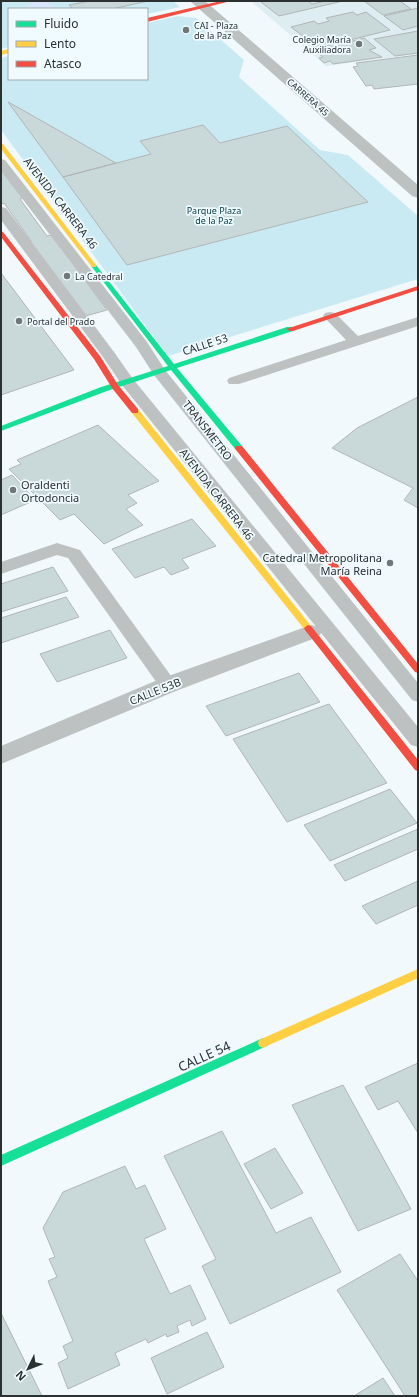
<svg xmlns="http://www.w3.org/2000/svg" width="419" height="1397" font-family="'Noto Sans',sans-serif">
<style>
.built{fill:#deedf1}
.green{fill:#c9eaf3}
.water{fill:#d7e5fd}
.building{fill:#c9d8d8;stroke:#b1b6b7}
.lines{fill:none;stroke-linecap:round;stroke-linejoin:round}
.lane{fill:#bec1c2;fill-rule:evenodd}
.street{fill:#bec1c2;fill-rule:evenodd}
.fast{fill:#16e098;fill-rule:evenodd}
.slow{fill:#ffcf43;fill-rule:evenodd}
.jam{fill:#f24e42;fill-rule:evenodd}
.poi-dot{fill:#717678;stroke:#effbff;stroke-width:1.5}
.labels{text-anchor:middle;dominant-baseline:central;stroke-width:3.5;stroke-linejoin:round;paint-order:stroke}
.far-poi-label{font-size:9px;fill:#2b3031;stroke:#effbff;text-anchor:start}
.far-street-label{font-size:9px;fill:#2b3031;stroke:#effbff}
.far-park-label{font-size:9px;fill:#043a44;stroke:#effbff}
.street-label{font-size:11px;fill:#2b3031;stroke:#effbff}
.poi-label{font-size:11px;fill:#2b3031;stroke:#effbff;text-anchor:start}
.near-street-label{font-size:13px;fill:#2b3031;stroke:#effbff}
</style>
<rect width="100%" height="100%" fill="#f2f9fc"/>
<path class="built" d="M256 1H418V54L326 66 252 2Z"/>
<path class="green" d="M1 1H173L180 7 147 14V9H9V47L1 49Z
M178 16 196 18 244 60 239 77 320 150 348 155 418 216V279L168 356 1 130V58L9 56V79H147V23Z"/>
<path class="water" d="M30 1H47L55 9H31L27 5 32 4Z"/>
<path class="building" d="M90 1H148L112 9H73L69 5Z
M265 1H308L312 4 326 1H343L279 16 261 2Z
M364 1H400L411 9 383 15Z
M418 8V26L403 30 384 16Z
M353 12 357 15 366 12 390 30 318 48 291 27 314 21 318 24 329 21 326 18Z
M418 31V53L395 56 374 39Z
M364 38 376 48 369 50 382 57 333 64 330 61 324 63 319 58 323 57 315 51Z
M418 55V84L374 89 372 85 366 86 353 67 358 66 356 63Z
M8 102 19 108 116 163 63 177Z
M203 125 220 143 287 126 368 202 127 265 63 177 151 154 140 141Z
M1 167 24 198 20 199 47 236 52 235 107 310 82 317 28 241H31L4 203 1 204Z
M1 273 74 370 1 395Z
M418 397V508L404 500 413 488 332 448 357 428Z
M98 425 159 481 128 495 137 503 126 509 143 525 104 544 74 514 60 520 9 469 21 464 17 460Z
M12 475 35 500 1 515V480Z
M192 519 216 546 182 559 189 568 171 575 164 567 135 578 112 549Z
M53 567 68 591 1 612V584Z
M66 597 79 617 1 643V618Z
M110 630 127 658 57 682 40 654Z
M299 673 320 702 226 736 206 706Z
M329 704 387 783 287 822 233 739Z
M390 789 417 823 330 861 304 825Z
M418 829V849L345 881 334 865Z
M418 881V905L376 924 362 906Z
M418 1063V1133L398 1101 378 1110 365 1087Z
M343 1085 411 1209 358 1231 292 1105Z
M222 1131 276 1233 311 1217 341 1272 230 1324 202 1266 216 1259 164 1156Z
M275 1148 303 1193 271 1209 244 1164Z
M125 1166 136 1189 145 1185 166 1229 144 1239 170 1294 190 1285 206 1319 192 1326 190 1320 177 1326 179 1332 167 1337 166 1334 148 1343 146 1339 115 1353 120 1365 68 1389 58 1363 68 1358 63 1346 73 1341 48 1281 57 1277 49 1259 55 1257 43 1228 63 1192Z
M400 1254 418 1281V1396H405L337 1290Z
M1 1313 42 1396H1Z
M207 1332 224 1367 167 1394 151 1358Z
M383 1378 395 1396H354Z"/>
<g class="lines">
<path class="lane" d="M1 159 5 160 147 342 165 370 418 683V702L412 700 154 375 136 347 1 171Z
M1 207 6 208 114 352 133 379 418 727V747L411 745 122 385 103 357 1 220Z
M330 312 335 313 358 336 418 317V326L239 384H229L227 381 229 378 346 340 323 316 325 313Z
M57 543 80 550 174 680 177 685 174 690 168 691 162 690 68 558 57 555 1 574V562Z"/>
<path class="street" d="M190 1H205L418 185V198L412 196Z
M311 625 318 627 322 632 318 637 176 691 1 764V746L160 679Z"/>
<path class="fast" d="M94 264 96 265 174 364 287 327H293V331L177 368 242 446 243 448 242 450H236L171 370 107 391 1 431V426L101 387 168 366 92 267 91 266Z
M263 1038 267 1040 268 1043 267 1046 1 1166V1155Z"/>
<path class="slow" d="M9 49V53L1 55V51Z
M1 143 3 144 96 265V267H92L1 149Z
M132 409H138L311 626 312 628 311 630H305L132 413Z
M418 969V978L267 1046 263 1048 259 1046 258 1043 259 1040Z"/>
<path class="jam" d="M221 1H231L147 22V18Z
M1 231 3 232 100 356 118 385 138 409V413H132L112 388 94 359 1 237Z
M418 286V290L293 331H290L286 329Z
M236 446H242L418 664V673L415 672 236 450 235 448Z
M308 625 311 626 418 760V771L415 770 305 630 304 628Z"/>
</g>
<g class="poi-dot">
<circle cx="186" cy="30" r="4"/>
<circle cx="359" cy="44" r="4"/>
<circle cx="67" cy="276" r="4"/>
<circle cx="19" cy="321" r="4"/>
<circle cx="13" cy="490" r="4"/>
<circle cx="390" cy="563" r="4"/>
</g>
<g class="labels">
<g class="far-poi-label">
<text x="194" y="25">CAI - Plaza<tspan x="194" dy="10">de la Paz</tspan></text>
<text x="351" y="39" text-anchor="end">Colegio María<tspan x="351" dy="10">Auxiliadora</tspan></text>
<text x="75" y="276">La Catedral</text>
<text x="27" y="321">Portal del Prado</text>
</g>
<g class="far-street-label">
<text transform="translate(308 97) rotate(41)">CARRERA 45</text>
</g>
<g class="far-park-label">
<text x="214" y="210">Parque Plaza<tspan x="214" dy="10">de la Paz</tspan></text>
</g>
<g class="street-label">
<text transform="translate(61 203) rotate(52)">AVENIDA CARRERA 46</text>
<text transform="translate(205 344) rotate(-18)">CALLE 53</text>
<text transform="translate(208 430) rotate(52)">TRANSMETRO</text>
<text transform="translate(217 494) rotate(52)">AVENIDA CARRERA 46</text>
<text transform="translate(155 691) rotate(-22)">CALLE 53B</text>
</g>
<g class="poi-label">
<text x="21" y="484">Oraldenti<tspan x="21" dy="13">Ortodoncia</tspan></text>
<text x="382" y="557" text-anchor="end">Catedral Metropolitana<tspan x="382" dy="13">María Reina</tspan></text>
</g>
<g class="near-street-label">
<text transform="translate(204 1056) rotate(-24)">CALLE 54</text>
</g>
</g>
<rect width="419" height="1397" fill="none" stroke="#2b3031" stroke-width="4"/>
<rect x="8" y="8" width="140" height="72" fill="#effbff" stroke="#a1aaad"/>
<rect x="16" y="21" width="20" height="6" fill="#16e098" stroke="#a1aaad"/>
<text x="44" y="28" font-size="12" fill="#2b3031">Fluido</text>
<rect x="16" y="41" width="20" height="6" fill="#ffcf43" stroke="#a1aaad"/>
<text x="44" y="48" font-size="12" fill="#2b3031">Lento</text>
<rect x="16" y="61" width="20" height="6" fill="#f24e42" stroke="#a1aaad"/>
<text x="44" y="68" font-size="12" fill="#2b3031">Atasco</text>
<g transform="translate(28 1369) rotate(227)" stroke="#effbff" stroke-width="3" paint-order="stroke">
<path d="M0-3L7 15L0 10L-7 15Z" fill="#2b3031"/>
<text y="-6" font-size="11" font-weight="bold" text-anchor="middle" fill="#2b3031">N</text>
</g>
</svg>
